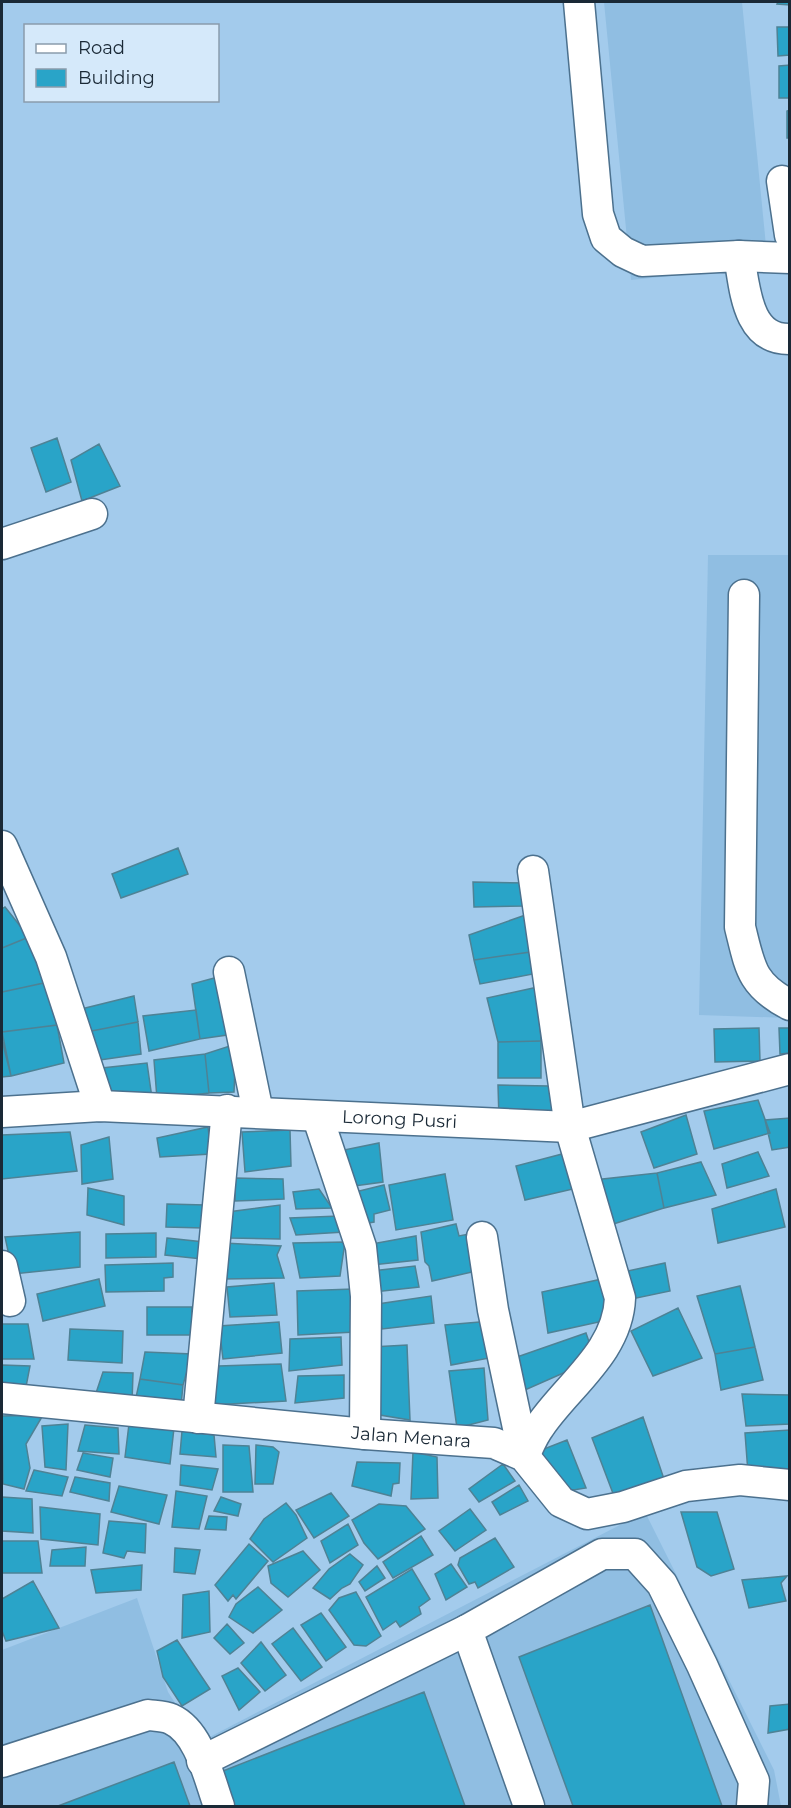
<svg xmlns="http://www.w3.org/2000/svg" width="791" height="1808" font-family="Montserrat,sans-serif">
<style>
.built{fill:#90bee2}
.building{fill:#29a4c8;stroke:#4e8295;stroke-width:1.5}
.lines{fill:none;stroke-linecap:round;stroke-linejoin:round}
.minor-casing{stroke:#4c718e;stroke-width:33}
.minor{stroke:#fff;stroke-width:30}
.labels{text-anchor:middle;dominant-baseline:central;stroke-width:5;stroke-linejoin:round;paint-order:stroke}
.street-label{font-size:18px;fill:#1a2936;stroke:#d5e9fa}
</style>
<rect width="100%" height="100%" fill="#a3cbec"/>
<path class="built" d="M604 2H742L768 266 631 280Z
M708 555H789V1018L699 1015Z
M645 1512 774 1770 781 1806H2V1650L137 1598 168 1692 200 1742Z"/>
<path class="building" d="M778 2H790V5L777 4Z
M777 27H790V55L778 56Z
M790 65V98H779V66Z
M790 110V138H787V111Z
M57 438 71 482 46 492 31 448Z
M99 444 120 486 82 501 71 460Z
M178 848 188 874 121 898 112 874Z
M473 882 528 883 523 906 474 907Z
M5 907 29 937 2 948V909Z
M531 913 530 952 474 960 469 935Z
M29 937 44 983 2 992V948Z
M530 952 533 974 480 984 474 960Z
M218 977 227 1035 200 1039 192 984Z
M44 983 57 1025 2 1032V992Z
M538 987 541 1041 498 1042 487 998Z
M134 996 138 1022 81 1033 69 1012Z
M196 1010 200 1039 149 1051 143 1016Z
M138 1022 141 1054 93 1061 81 1033Z
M57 1025 64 1063 11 1076 2 1032Z
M759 1028 760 1061 715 1062 714 1029Z
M779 1028H790V1053L780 1054Z
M2 1040 11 1076 2 1077Z
M541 1041V1078H498V1042Z
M236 1044 234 1092 209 1093 205 1054Z
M205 1054 209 1093 157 1099 154 1060Z
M147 1063 152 1098 100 1106 102 1068Z
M498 1085 549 1086 555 1116 499 1119Z
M758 1100 770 1133 714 1149 704 1111Z
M686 1115 697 1154 654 1168 641 1132Z
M790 1118V1147L772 1150 765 1120Z
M208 1127 211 1154 160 1157 157 1138Z
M290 1130 291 1166 245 1172 242 1132Z
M70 1132 77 1171 2 1179V1135Z
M109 1137 113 1179 82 1184 81 1145Z
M379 1143 383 1182 347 1187 339 1151Z
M758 1152 769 1176 727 1188 722 1164Z
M566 1153 573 1189 525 1200 516 1166Z
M701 1162 716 1195 664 1208 657 1173Z
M657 1173 664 1208 607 1226 594 1180Z
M445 1174 453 1220 396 1230 389 1185Z
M235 1178 283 1179 284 1199 235 1201Z
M384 1185 390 1210 374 1214V1222L362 1224 351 1193Z
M88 1188 124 1196V1225L87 1215Z
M319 1189 332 1208 296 1209 293 1192Z
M776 1189 785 1227 718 1243 712 1209Z
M167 1204 205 1205 203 1228 166 1227Z
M280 1205V1239L230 1238 228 1212Z
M339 1216 344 1232 296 1235 290 1218Z
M456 1224 459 1236 475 1233 481 1270 432 1281 429 1266 425 1262 421 1232Z
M80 1232V1267L13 1274 5 1237Z
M156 1233V1257L106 1258V1234Z
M416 1236 418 1260 372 1265 366 1245Z
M167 1238 204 1242 202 1259 165 1255Z
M345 1242 340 1276 300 1278 293 1243Z
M224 1243 281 1246 277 1255 284 1278 223 1279Z
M173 1263V1277L164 1278V1291L106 1292 105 1265Z
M665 1263 670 1291 632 1299 623 1272Z
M415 1266 419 1287 374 1292 372 1271Z
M99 1279 105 1306 43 1321 37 1294Z
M602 1279 608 1320 548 1333 542 1292Z
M274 1283 277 1315 230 1317 227 1287Z
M740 1286 755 1347 715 1354 697 1296Z
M353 1289 355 1332 298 1335 297 1291Z
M431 1296 434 1323 382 1329 378 1304Z
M147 1307H192V1335H147Z
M678 1308 702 1358 653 1376 631 1331Z
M491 1321 495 1357 451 1365 445 1325Z
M279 1322 282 1353 223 1359 219 1326Z
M2 1324H28L34 1359H2Z
M70 1329 123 1331 122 1363 68 1360Z
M586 1333 595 1359 525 1390 517 1357Z
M341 1337 342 1365 289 1371 290 1339Z
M407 1345 410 1420 374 1414 372 1347Z
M755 1347 763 1380 721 1390 715 1354Z
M145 1352 192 1354 183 1385 140 1379Z
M281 1364 286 1401 212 1405 219 1366Z
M2 1365 30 1366 25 1392 2 1390Z
M484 1368 488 1420 457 1428 449 1371Z
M103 1372 133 1373 132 1403 93 1402Z
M344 1375V1398L295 1403 298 1376Z
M140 1379 183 1385 180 1416 133 1411Z
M742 1394 790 1395V1424L746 1426Z
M43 1415 26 1444 30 1468 24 1489 3 1484 2 1416Z
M643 1417 665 1482 614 1496 592 1438Z
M68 1424 66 1470 45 1467 42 1426Z
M129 1424 174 1428 170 1464 125 1457Z
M85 1425 118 1428 119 1454 78 1451Z
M790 1430V1472L748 1473 745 1433Z
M182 1431 214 1435 216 1457 180 1454Z
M567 1440 586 1488 561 1492 536 1452Z
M223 1445 249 1446 253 1492H223Z
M256 1445 273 1447 279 1452 273 1484H255Z
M413 1452 437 1457 438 1498 411 1499Z
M83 1453 113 1458 110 1477 77 1470Z
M357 1462 400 1463 399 1483 393 1484 391 1496 352 1486Z
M503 1464 515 1481 479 1502 469 1489Z
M181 1465 218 1469 212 1490 180 1485Z
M34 1470 68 1477 62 1496 26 1491Z
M75 1477 110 1483 109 1501 70 1492Z
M519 1485 528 1501 500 1515 492 1502Z
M119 1486 167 1495 159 1524 111 1512Z
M176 1491 207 1496 199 1529 172 1527Z
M331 1493 349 1516 314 1538 296 1510Z
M2 1497 32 1499 33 1533 2 1531Z
M221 1497 241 1504 238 1516 214 1511Z
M286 1503 296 1515 307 1538 273 1562 250 1539 264 1519Z
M379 1504 406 1506 425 1529 378 1559 364 1543 352 1520Z
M40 1507 100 1514 98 1545 41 1539Z
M470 1509 486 1530 455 1551 439 1531Z
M681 1512H717L734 1569 711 1576 697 1567Z
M209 1516 227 1517 226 1530 205 1529Z
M109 1521 146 1524 145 1553 127 1551 124 1558 103 1553Z
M348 1524 358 1545 330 1563 321 1541Z
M421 1536 433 1555 393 1578 383 1562Z
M495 1538 514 1567 478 1588 475 1582 469 1584 458 1565 460 1558Z
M2 1541H38L42 1573H2Z
M249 1544 268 1561 236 1599 233 1595 228 1601 215 1585Z
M86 1547 85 1566H50L52 1550Z
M175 1548 200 1550 195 1574 174 1572Z
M303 1551 320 1570 288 1597 271 1583 268 1566Z
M350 1554 363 1565 350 1584 342 1588 330 1599 313 1588 329 1569Z
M451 1564 467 1587 446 1600 435 1574Z
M142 1565 141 1590 96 1593 91 1570Z
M377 1566 385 1578 365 1591 359 1582Z
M412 1569 430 1599 419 1607 421 1614 400 1627 396 1621 383 1630 366 1597Z
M787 1576 781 1583 786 1601 749 1608 742 1580Z
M33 1581 59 1628 6 1641 2 1631V1599Z
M258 1587 282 1610 253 1633 229 1617 236 1604Z
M209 1591 210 1632 182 1638 183 1595Z
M356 1592 381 1636 366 1646 354 1645 329 1610 339 1598Z
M650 1605 722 1806H573L519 1657Z
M321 1613 346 1647 326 1661 301 1625Z
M227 1624 244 1643 230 1654 214 1638Z
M293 1628 322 1667 301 1681 272 1644Z
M177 1640 210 1689 182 1706 163 1677 157 1651Z
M261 1642 286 1675 265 1691 241 1663Z
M238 1668 260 1692 239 1710 222 1676Z
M424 1692 465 1806H231L218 1773Z
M790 1704V1729L768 1733 770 1706Z
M174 1762 190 1806H58Z"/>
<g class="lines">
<defs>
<g id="minor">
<path d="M579 2 598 214 606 238 623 252 642 261 739 256C745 287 746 340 790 339"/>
<path d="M782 181 790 235"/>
<path d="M739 256 790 258"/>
<path d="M2 544 92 514"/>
<path d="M744 595 740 927C750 967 751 985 790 1005"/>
<path d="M2 846 51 957 100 1106"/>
<path d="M229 972 258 1112"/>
<path id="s1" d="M2 1112 100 1106 570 1127 790 1069"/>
<path d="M318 1118 361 1247 366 1296 365 1434"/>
<path d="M482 1237 493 1310 524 1456"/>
<path d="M2 1266 10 1301"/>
<path id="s2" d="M2 1398 365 1434 494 1443 524 1456 561 1502 587 1514 623 1507 686 1486 740 1480 790 1485"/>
<path d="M198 1418 227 1110"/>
<path d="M524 1456C529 1446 533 1435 540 1426 568 1385 618 1352 620 1298L570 1127 533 871"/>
<path d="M202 1761 467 1630"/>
<path d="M2 1762 148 1715C155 1716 164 1716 171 1719 200 1732 209 1779 219 1806"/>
<path d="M529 1806 467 1630 602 1554H635L662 1584 702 1665 754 1781 752 1806"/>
</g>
</defs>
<use href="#minor" class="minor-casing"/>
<use href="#minor" class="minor"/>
</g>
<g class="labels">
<g class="street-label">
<text stroke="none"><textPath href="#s1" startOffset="398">Lorong Pusri</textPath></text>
<text stroke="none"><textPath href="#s2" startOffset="411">Jalan Menara</textPath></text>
</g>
</g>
<rect width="791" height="1808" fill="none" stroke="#1a2936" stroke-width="6"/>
<rect x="24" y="24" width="195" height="78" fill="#d5e9fa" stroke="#8a9cac" stroke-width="1.5"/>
<rect x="36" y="44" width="30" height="9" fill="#ffffff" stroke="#8a9cac" stroke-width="1.5"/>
<text x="78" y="54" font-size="18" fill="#1a2936">Road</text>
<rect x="36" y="69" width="30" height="18" fill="#29a4c8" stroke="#8a9cac" stroke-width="1.5"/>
<text x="78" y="84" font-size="18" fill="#1a2936">Building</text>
</svg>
